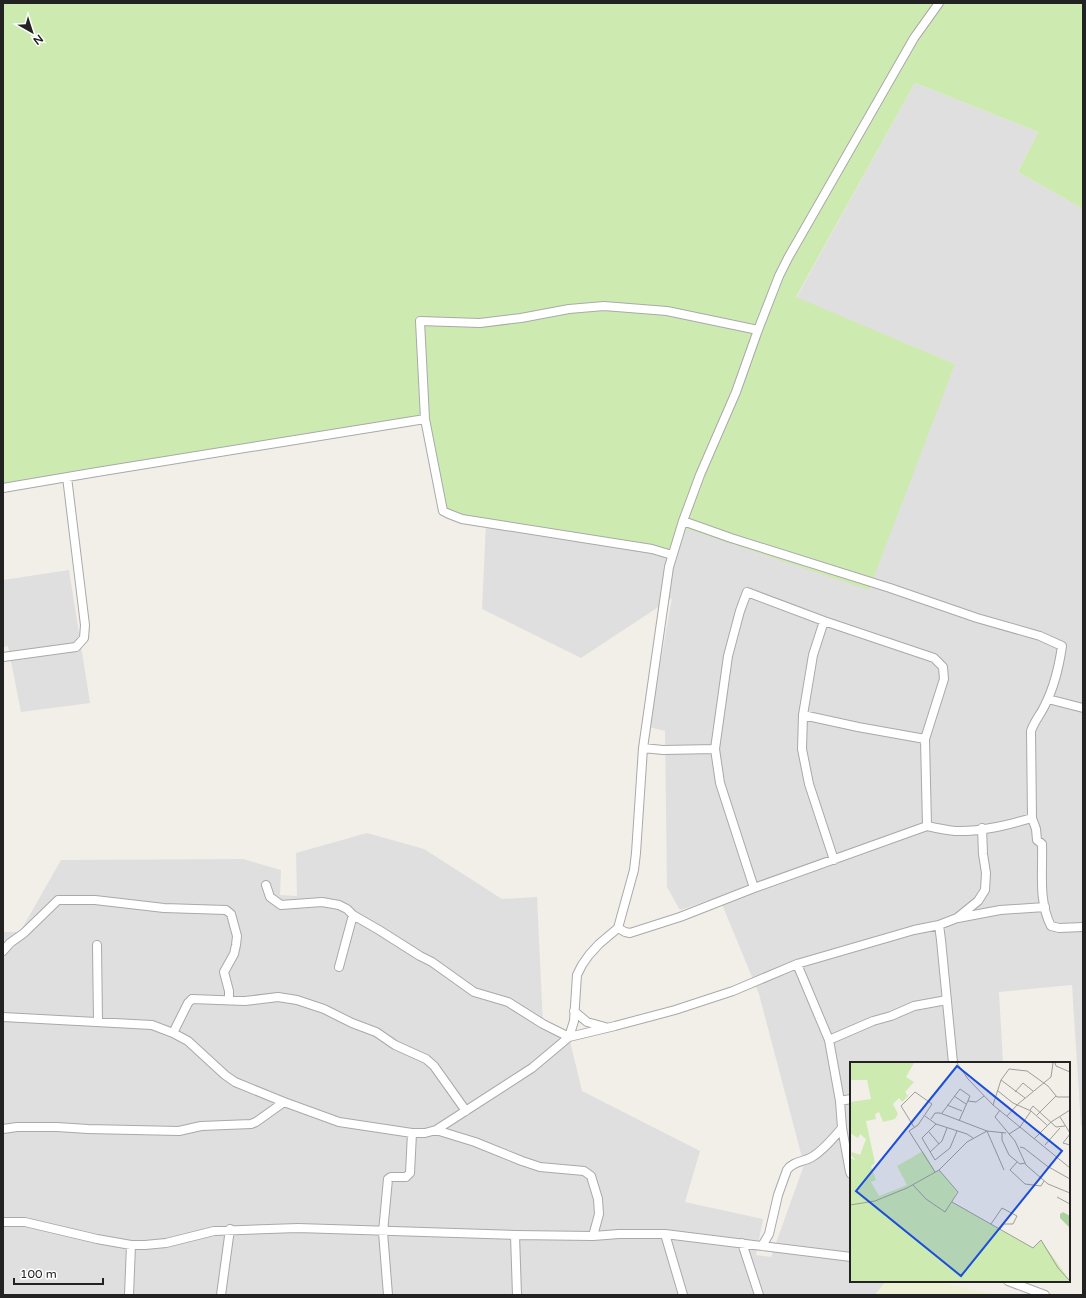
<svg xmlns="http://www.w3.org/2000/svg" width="1086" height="1298" font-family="'Varela Round',sans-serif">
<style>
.residential{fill:#e0dfdf}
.farmland{fill:#eef0d5}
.grass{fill:#cdebb0}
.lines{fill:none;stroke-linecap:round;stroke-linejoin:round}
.minor-casing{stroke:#a9a9a9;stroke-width:10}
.minor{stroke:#fff;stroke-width:8}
.inset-road{fill:none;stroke:#9f9d99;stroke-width:1}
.view{fill:#1d4ed8;fill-opacity:0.15;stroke:#1d4ed8;stroke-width:2}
.inset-edge{fill:none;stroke:#222;stroke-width:2}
</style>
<rect width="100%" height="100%" fill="#f2efe9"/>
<path class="residential" d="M915 83 1038 132 1018 172 1083 209V1126H1081L1072 985 999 992 1003 1063H851V1281H886L875 1295H3V932H20L61 860 243 859 281 870 280 895 297 896 296 853 367 833 424 849 502 899 537 897 543 1024 569 1037 582 1091 700 1151 685 1202 763 1219 756 1255 771 1257 804 1165 759 994 719 897 680 910 667 887 665 731 649 727 672 598 581 658 482 609 486 523 681 527 955 364 796 298Z
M69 570 90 703 21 712 8 646 3 647V580Z"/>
<path class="farmland" d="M886 1281H934L999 1295H875Z"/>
<path class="grass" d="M3 3H1083V209L1018 172 1038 132 915 83 796 297 955 364 869 590 681 527 672 555 462 519 443 511 425 419 3 488Z"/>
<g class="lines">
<defs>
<path id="minor" d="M3 488 97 472 425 419
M683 521 731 538 890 588 977 618 1040 636 1062 646C1059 667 1054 688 1044 707 1040 715 1034 722 1031 731L1032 818 1036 829 1037 840 1042 844C1043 871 1038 901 1051 926L1059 928 1083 927
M672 555 652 549 462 519 449 514 443 511 425 419 420 321 480 323 521 318 569 309 604 306 667 311 758 330
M824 621 813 655 803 715 802 749 809 784 834 860
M3 657 76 647 84 638 85 625 67 477
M1048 699 1083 708
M803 715 858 727 925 739
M643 748 663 750 715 749
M927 826C936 828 946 830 955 831 981 832 1007 825 1032 818
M266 885 270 897 281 905 322 902 339 905 347 909 353 915 379 930 420 956 432 962 474 992 508 1002 543 1024 569 1037 615 1026 675 1010 733 991 797 964 914 930 939 925 957 918 978 901 985 890 986 873 983 854 982 828
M958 918 1000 910 1045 907
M939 925 941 940 953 1063
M618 928 625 932 630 933 680 917 754 888 927 826 925 739 944 679 943 667 934 658 824 621 747 592 740 611 728 656 715 749 720 783 754 888
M97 945 98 1021
M3 951 10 943 24 933 58 900H95L164 908 226 910 231 914 237 936 236 945 234 954 224 972 229 991V1000
M797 964 829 1040 840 1101 842 1128 850 1172 851 1174
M339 967 353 915
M574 1011 587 1022 605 1027
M3 1017 152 1025 173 1033 188 1041 225 1075 235 1082 284 1102 339 1122 412 1133H425L436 1130 532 1068 569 1037 574 1021 577 975 582 965 589 955 599 944 618 928 634 870 636 853 643 748 669 567 683 521 700 475 736 392 758 330 779 276 788 258 914 38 939 3
M173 1033 188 1003 192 999 245 1001 278 997 297 1000 324 1009 352 1023 376 1032 395 1045 426 1059 434 1066 466 1111
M829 1040 873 1021 891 1016 914 1006 947 1000
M840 1101 851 1099
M3 1129 17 1127H57L88 1129 179 1131 201 1126 251 1124 256 1122 284 1102
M436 1130 475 1142 522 1161 540 1167 584 1171 591 1176 598 1199 599 1214 593 1236
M3 1222H25L97 1239 131 1245H145L166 1243 214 1231 298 1228 515 1235 593 1236 619 1234H665L851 1257
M665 1234 683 1295
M515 1235 517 1295
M742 1243 759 1295
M762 1246 769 1234 778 1195 787 1170C793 1161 804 1162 812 1157 824 1150 833 1138 842 1128
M1008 1281 1045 1295
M129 1295 131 1245
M221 1295 230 1229
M388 1295 383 1232 388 1179 391 1177H406L410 1173 412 1133"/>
</defs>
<use href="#minor" class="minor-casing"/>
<use href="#minor" class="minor"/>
</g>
<g transform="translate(850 1062)">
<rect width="220" height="220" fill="#f2efe9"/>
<path d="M0 1H64L56 15 64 20 55 30 58 34 52 40 49 36 43 42 48 52 45 57 33 60 29 50 25 52 26 57 16 59 25 101 21 104 26 118 21 120 29 134 57 123 47 104 73 89 86 110 89 108 107 129 102 140 183 186 191 178 220 219H0V96L5 98 1 93 2 90 10 93 16 77 10 72 8 76 0 71V40L21 37 17 18H0Z" fill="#cdebb0"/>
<path d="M213 150 220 154V166L210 156V152Z" fill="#add19e"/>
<path class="inset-road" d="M107 1 118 17 143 43 220 106M205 1 206 4 220 10M151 18 159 7 177 9 198 24 207 35H220M148 29 163 41 181 49 197 63M165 30 173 21 183 29M104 34 116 42M118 39 126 40 134 34M97 43 112 49M143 43 151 18 175 36M150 48 145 55 165 79 176 103 198 122 220 131M180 48 183 44 206 65 215 64M92 51 110 27 120 34 109 59M187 53 206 34M75 54 86 62M157 54 168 42 201 15 203 1M210 55 220 71M81 57 85 51H90L137 69 156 71M64 65 51 44 65 30 82 42 68 63 59 69 85 110M107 69 100 86 85 98 72 76 86 62 117 72 123 76M137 69 154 108M79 70 89 82M152 70V78L159 93 170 102 175 101M159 72 170 65 181 49M220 72 213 81 220 83M184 77 201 60 220 48M195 83 210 66M170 85 174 86 197 104 220 117M80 90 92 79 97 66M167 100 160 108 175 122 191 124 194 119M63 123 76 137 95 150 108 130 89 108M207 135 220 142M102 140 183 186 191 178 208 206 220 219M0 143 25 139 57 126 89 108 117 80 137 69M141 162 152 146 167 154 163 162H154L150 167"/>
<path class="view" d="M107 4 212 89 111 214 6 129Z"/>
<rect width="220" height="220" class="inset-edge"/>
</g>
<rect width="1086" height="1298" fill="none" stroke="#222222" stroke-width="8"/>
<g transform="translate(32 32) rotate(141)" stroke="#ffffff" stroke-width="3" paint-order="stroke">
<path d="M0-3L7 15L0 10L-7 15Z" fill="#222222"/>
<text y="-6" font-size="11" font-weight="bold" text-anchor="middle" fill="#222222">N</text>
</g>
<path d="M14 1278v6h89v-6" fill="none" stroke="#222222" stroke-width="2"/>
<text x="20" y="1278" font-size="12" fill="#222222" stroke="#ffffff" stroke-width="3" paint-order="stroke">100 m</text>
</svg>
